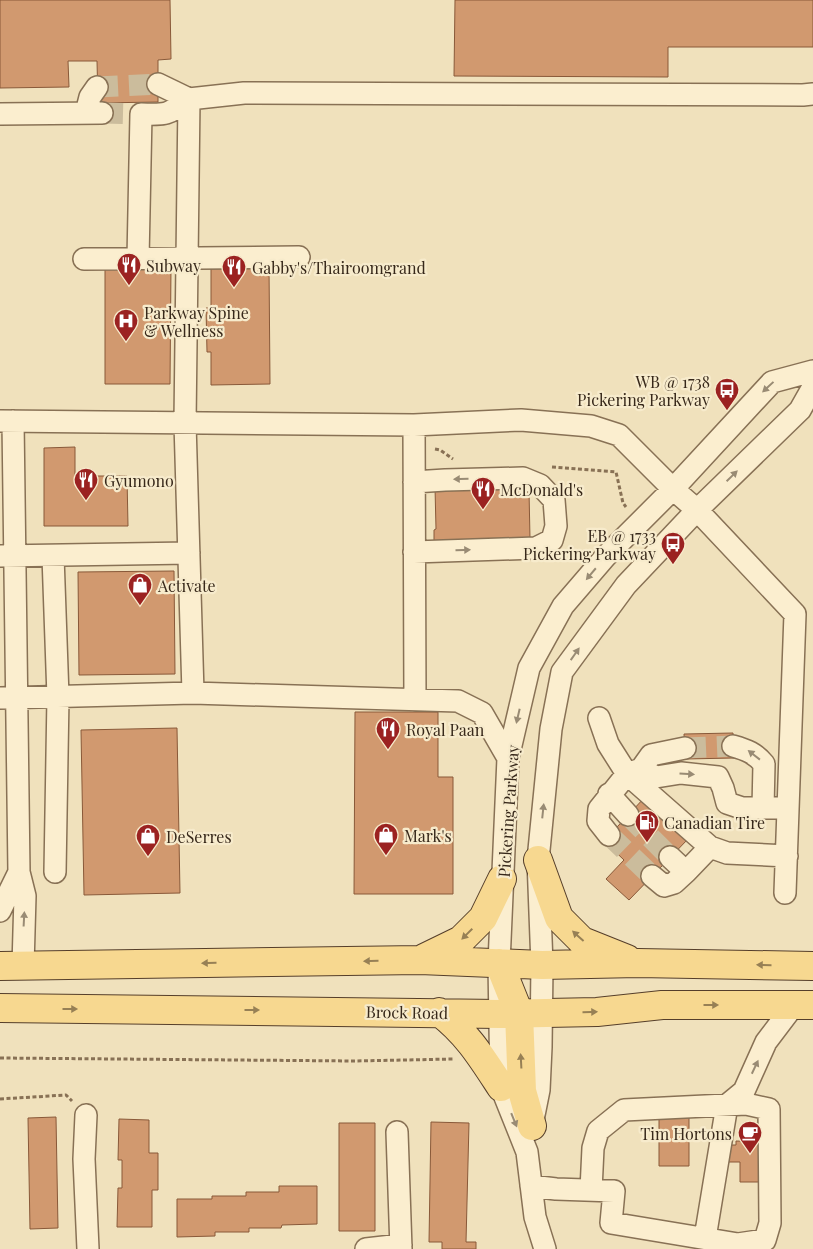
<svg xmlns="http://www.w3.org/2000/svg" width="813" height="1249" font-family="'Playfair Display',serif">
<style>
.building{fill:#d1996f;stroke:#895939}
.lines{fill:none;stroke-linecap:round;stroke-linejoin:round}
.minor-tunnel{stroke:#cbbc9c;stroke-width:21;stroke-dasharray:21 11;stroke-linecap:butt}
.minor-casing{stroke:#887155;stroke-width:24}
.major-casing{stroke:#553e2a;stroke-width:30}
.path{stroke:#887155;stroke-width:3;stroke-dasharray:4 2.5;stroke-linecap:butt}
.minor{stroke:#fbeecf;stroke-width:21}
.major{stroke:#f7d890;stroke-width:28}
.oneway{fill:#998b74}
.oneway2{fill:#978055}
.labels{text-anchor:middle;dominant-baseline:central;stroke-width:4.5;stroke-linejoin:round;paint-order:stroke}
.poi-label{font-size:16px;fill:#37281a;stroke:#f7ebcc;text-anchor:start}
.street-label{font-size:16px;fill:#37281a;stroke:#f7ebcc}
</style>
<rect width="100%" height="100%" fill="#f0e1bc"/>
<path class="building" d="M0 0H170L171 59 158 60V102L98 103 97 61H68L69 87 0 88Z
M455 0H813V47H668V77L454 76Z
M105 266H171L170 384H105Z
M269 266 270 384 211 385V352H207L206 308H211V267Z
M75 447V476H127L128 526H44V448Z
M520 485V490H529L530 539 434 545V530L436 529 435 487Z
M174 571 175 674 79 675 78 572Z
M355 712H438V777H453V894H354Z
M177 728 180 893 84 895 81 730Z
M733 733 734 758 685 759 684 734Z
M645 797 689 838 629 900 606 879 624 860 604 841Z
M56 1117 58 1228 30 1229 28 1118Z
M689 1117V1166H659V1118Z
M119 1119 149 1120V1153H158V1190H152V1227H117L118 1188H122V1160H118Z
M431 1122 469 1123 466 1242H476V1249H442V1242H429Z
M339 1123H375V1231H339Z
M736 1141 773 1142 763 1182H740V1162H727V1145H736Z
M279 1186H317V1224L282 1225 281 1228H249V1232H215V1236L177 1237V1199H212V1196H246V1192H279Z"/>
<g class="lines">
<path class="minor-tunnel" d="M97 87 158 84
M102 113 141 114
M685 748 733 746
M628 815 670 857
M609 835 652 876"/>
<defs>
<path id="minor" d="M158 84 189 99 244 93 803 95 813 94
M86 113 90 97 97 87
M0 114 102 113
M84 259 299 257
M138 259 141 114C168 115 167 115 189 99L185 423 193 693
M0 421 414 425 521 420 591 426 619 435 673 489 697 510 795 614 785 893
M13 421 19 872 25 896 23 966
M414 425 415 700
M414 482 445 480 523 478 540 485 554 500 556 526 552 540 536 548 414 552
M0 556 189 553
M53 556 58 697 55 872
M0 698 193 693 458 701 482 713 508 758
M599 718 608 744 627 774 710 847 727 853 787 856
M733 746C747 750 755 753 764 764L763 808
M641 769 656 777 681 773 718 777 723 788 727 803 742 808H787
M609 794 628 815
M609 835 598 821 599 809 627 774 641 769 651 755 685 748
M670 857 686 872 710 847
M652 876 664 886 674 883 686 872
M0 911 19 872
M86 1115 84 1159 88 1249
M532 1125 539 1090 541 1047 542 965 538 860 551 729 562 672 626 585 697 510 800 410 813 387
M397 1132 401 1249
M531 1186 556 1189 614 1191 611 1223 738 1244 765 1240 770 1223 769 1109 746 1104 624 1110 598 1131 593 1148 591 1190
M705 1238 727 1105 744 1091 766 1042 794 1005
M366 1249 401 1245
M545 1249 535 1217 527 1152 501 1087 499 963 508 758 529 668 563 606 606 556 673 489 772 382 813 371"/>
<path id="major" d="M538 860 559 918 582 941 627 959
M424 958 461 940 483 918 502 879
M499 963 519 1013 522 1091 532 1126
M0 966 420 960 542 965 638 963 813 966
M0 1008 500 1014 597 1012 662 1005H813
M439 1012C467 1033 482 1058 501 1087"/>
</defs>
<use href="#minor" class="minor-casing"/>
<use href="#major" class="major-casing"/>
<path class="path" d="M435 449 440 450 453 459
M552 467 616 472 623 503 626 507
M0 1058 354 1061 454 1059
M0 1099 66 1095 72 1101"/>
<use href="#minor" class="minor"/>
<use href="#major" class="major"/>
</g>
<defs><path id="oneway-solid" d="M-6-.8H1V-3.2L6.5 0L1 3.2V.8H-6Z" transform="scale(1.25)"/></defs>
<g class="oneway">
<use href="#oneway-solid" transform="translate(768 387) rotate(137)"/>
<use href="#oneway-solid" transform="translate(732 476) rotate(-44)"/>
<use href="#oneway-solid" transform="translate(461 479) rotate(179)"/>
<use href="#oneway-solid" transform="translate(463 550) rotate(-2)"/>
<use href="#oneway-solid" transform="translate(591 574) rotate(130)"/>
<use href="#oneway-solid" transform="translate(575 654) rotate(-55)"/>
<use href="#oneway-solid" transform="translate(518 716) rotate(103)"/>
<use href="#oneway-solid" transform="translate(754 755) rotate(-142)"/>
<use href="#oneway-solid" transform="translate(687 774) rotate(3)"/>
<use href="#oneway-solid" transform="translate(543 811) rotate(-84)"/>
<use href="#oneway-solid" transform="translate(24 919) rotate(-87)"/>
<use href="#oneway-solid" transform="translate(755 1067) rotate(-65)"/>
<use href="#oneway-solid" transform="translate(514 1120) rotate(68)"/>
</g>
<g class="oneway2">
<use href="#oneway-solid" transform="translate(467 934) rotate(135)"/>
<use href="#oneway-solid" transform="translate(578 936) rotate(-138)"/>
<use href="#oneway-solid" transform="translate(371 961) rotate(179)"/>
<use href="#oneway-solid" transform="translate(209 963) rotate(179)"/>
<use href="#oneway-solid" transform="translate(764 965) rotate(-179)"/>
<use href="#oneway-solid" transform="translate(711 1005)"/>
<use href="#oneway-solid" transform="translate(70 1009)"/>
<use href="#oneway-solid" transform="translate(252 1010)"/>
<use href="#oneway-solid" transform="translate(590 1012) rotate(-1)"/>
<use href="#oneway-solid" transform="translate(521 1061) rotate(-93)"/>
</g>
<defs>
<symbol id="restaurant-pin" viewBox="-11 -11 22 30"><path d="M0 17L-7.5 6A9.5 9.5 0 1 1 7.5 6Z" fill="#9b2221" stroke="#f7ebcc"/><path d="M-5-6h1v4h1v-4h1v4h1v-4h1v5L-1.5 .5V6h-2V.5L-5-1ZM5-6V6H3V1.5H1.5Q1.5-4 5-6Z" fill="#fff"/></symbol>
<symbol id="hospital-pin" viewBox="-11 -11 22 30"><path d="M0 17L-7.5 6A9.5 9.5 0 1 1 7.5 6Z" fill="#9b2221" stroke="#f7ebcc"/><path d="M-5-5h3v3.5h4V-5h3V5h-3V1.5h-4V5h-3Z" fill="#fff"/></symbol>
<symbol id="bus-pin" viewBox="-11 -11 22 30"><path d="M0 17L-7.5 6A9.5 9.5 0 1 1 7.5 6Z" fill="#9b2221" stroke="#f7ebcc"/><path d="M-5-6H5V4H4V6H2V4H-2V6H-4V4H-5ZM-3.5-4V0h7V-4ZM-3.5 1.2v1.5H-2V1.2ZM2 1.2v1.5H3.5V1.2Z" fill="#fff"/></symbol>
<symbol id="shop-pin" viewBox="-11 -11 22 30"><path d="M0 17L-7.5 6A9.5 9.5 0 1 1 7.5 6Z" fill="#9b2221" stroke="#f7ebcc"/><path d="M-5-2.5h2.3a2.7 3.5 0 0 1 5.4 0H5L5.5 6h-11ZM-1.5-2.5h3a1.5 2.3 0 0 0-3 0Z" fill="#fff"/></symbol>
<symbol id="fuel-pin" viewBox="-11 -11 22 30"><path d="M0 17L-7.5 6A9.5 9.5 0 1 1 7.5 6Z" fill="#9b2221" stroke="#f7ebcc"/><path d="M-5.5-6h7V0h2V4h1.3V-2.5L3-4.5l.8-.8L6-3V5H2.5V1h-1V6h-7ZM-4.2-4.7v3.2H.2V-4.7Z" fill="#fff"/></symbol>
<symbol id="cafe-pin" viewBox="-11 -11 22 30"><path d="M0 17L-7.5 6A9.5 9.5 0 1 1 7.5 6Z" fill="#9b2221" stroke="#f7ebcc"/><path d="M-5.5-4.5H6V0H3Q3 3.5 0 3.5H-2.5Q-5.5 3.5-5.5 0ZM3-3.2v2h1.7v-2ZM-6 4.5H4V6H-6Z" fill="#fff"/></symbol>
</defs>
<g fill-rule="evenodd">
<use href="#restaurant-pin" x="115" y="251" width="28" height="38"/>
<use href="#restaurant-pin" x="220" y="253" width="28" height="38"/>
<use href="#hospital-pin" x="112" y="307" width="28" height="38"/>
<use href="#bus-pin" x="713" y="376" width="28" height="38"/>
<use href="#restaurant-pin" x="72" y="466" width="28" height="38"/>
<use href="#restaurant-pin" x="469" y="475" width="28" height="38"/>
<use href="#bus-pin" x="659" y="530" width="28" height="38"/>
<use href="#shop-pin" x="126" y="571" width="28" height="38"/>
<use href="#restaurant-pin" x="374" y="715" width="28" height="38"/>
<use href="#fuel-pin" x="633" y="808" width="28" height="38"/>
<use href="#shop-pin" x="372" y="821" width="28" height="38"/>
<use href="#shop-pin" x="134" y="822" width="28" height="38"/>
<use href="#cafe-pin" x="736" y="1119" width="28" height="38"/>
</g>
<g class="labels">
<g class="poi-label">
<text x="146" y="265">Subway</text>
<text x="252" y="267">Gabby's/Thairoomgrand</text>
<text x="144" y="312">Parkway Spine<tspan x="144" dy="18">&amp; Wellness</tspan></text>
<text x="710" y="381" text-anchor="end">WB @ 1738<tspan x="710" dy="18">Pickering Parkway</tspan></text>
<text x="104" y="480">Gyumono</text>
<text x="500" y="489">McDonald's</text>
<text x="656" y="535" text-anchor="end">EB @ 1733<tspan x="656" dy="18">Pickering Parkway</tspan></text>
<text x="158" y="585">Activate</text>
<text x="406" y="729">Royal Paan</text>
<text x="664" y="822">Canadian Tire</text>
<text x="404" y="835">Mark's</text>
<text x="166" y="836">DeSerres</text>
<text x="732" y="1133" text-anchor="end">Tim Hortons</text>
</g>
<g class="street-label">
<text transform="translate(508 811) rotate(-86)">Pickering Parkway</text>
<text transform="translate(407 1012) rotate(1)">Brock Road</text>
</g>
</g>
</svg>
